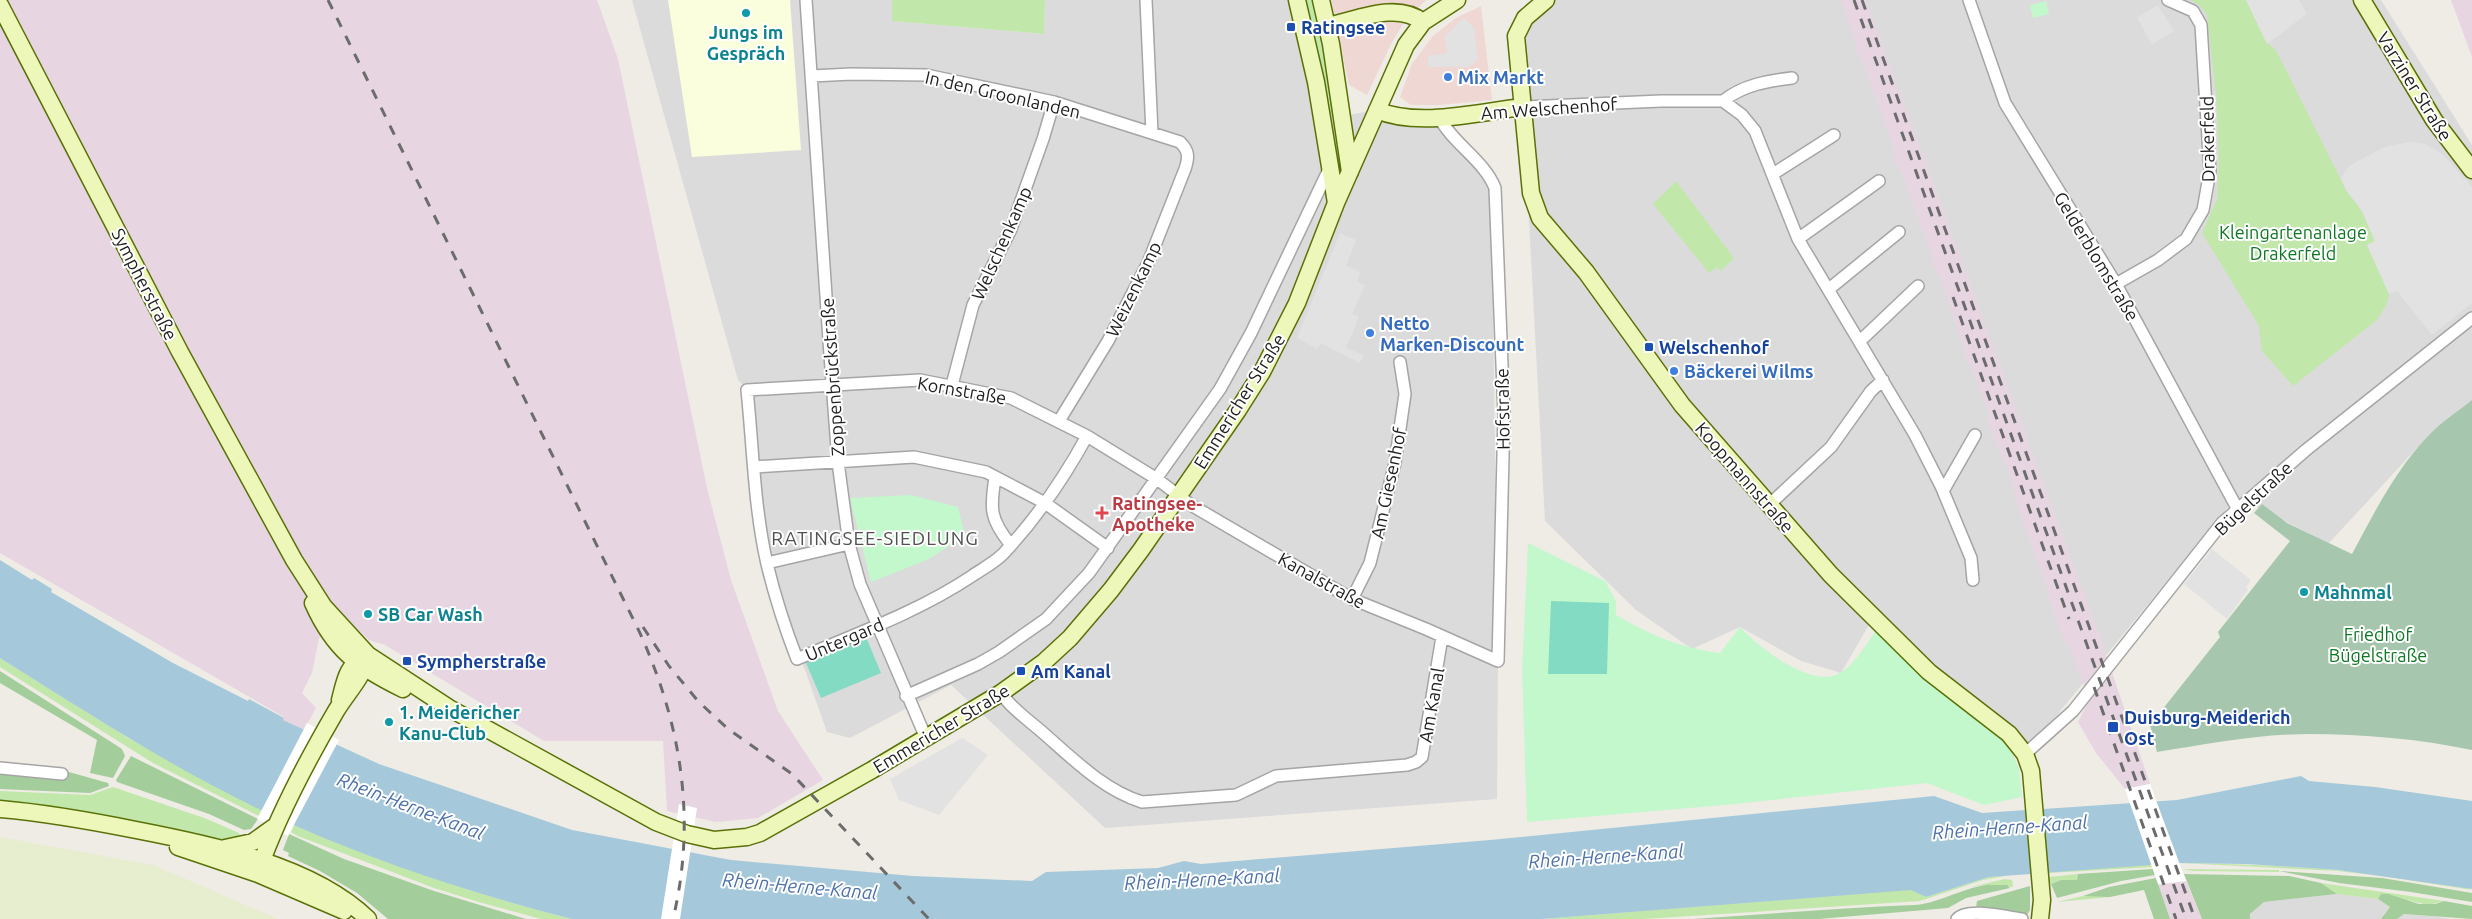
<svg xmlns="http://www.w3.org/2000/svg" width="2472" height="919" font-family="Ubuntu,sans-serif">
<style>
.residential{fill:#dcdbdb}
.commercial{fill:#efd8d3}
.industrial{fill:#e7d6e2}
.education{fill:#fafedd}
.farmland{fill:#e7edcf}
.grass{fill:#c2e7ab}
.forest{fill:#a3cd9a}
.cemetery{fill:#a6c7ae}
.park{fill:#c2f8cc}
.pitch{fill:#84dbc3}
.parking{fill:#e2e2e2}
.water{fill:#a5c9db}
.pier{fill:#fff}
.lines{fill:none;stroke-linecap:round;stroke-linejoin:round}
.street-casing{stroke:#a5a5a5;stroke-width:14}
.secondary-casing{stroke:#5a7108;stroke-width:19}
.street{stroke:#fff;stroke-width:11}
.secondary{stroke:#edf7b9;stroke-width:16}
.rail{stroke:#6c6c6c;stroke-width:3;stroke-dasharray:10 10;stroke-linecap:butt}
.culture-dot{fill:#0f9aa8;stroke:#fff;stroke-width:2}
.transit-dot{fill:#1a4fb4;stroke:#fff;stroke-width:2}
.shop-dot{fill:#3f7fe0;stroke:#fff;stroke-width:2}
.health-dot{fill:#e0444e;stroke:#fff;stroke-width:2}
.labels{text-anchor:middle;dominant-baseline:central;stroke-width:4;stroke-linejoin:round;paint-order:stroke}
.transit-label{font-size:18px;font-weight:bold;fill:#164399;stroke:#fff;text-anchor:start}
.culture-label{font-size:18px;font-weight:bold;fill:#0d838f;stroke:#fff;text-anchor:start}
.shop-label{font-size:18px;font-weight:bold;fill:#366cbe;stroke:#fff;text-anchor:start}
.street-label{font-size:18px;fill:#1e1e1e;stroke:#fff}
.park-label{font-size:18px;fill:#0f7824;stroke:#fff}
.health-label{font-size:18px;font-weight:bold;fill:#be3a42;stroke:#fff;text-anchor:start}
.neighbourhood-label{font-size:19px;letter-spacing:1px;fill:#515151;stroke:#fff}
.water-label{font-size:19px;font-style:italic;fill:#4d71aa;stroke:#fff}
</style>
<rect width="100%" height="100%" fill="#eeece4"/>
<path class="residential" d="M632 0H892V21L1044 34 1045 0H1298L1321 114 1342 116 1377 110 1439 117 1491 177 1498 661 1497 799 1105 828 951 685 850 738 827 732 767 563 747 390 738 380Z
M1536 0H2381L2472 145V400L2428 436 2329 543 2236 497 2025 754 1873 618 1841 673 1801 661 1740 627 1692 649 1636 610 1545 521 1523 107 1514 29Z
M2337 894 2378 899 2390 907 2381 919H2250V914L2264 902Z
M2401 914 2432 916 2451 919H2397Z"/>
<path class="commercial" d="M1331 0H1426L1405 21 1392 42 1367 95 1349 85Z
M1481 6 1492 100 1440 105H1411L1400 97 1412 64 1433 36 1456 18Z"/>
<path class="industrial" d="M0 0H597L618 59 707 488 731 580 778 711 823 780 758 818 716 822 667 811 663 741H544L385 645 369 640 346 619 319 638 312 673 302 693 316 708 304 730 283 720 284 717 0 553Z
M1841 0H1866L2104 649 2150 784 2125 789 2096 753 2078 722 2089 700 2069 645 2065 643 2048 596 2049 593 2014 496 2015 488 1988 422 1989 414 1971 365 1966 359 1964 346 1941 279 1933 266V259L1902 172 1894 159 1895 152 1864 64 1856 51V43Z
M2451 0H2472V57Z
M2186 881 2202 919H2170L2158 885Z"/>
<path class="education" d="M668 0H790L801 150 692 157Z"/>
<path class="farmland" d="M0 837 153 865 278 919H0Z"/>
<path class="grass" d="M892 0H1045L1044 34 892 21Z
M1302 0H1316L1337 114 1326 116Z
M2190 0H2246L2267 43 2276 50 2346 190 2362 211 2375 242 2367 245 2389 294 2387 304 2377 320 2293 386 2262 351 2259 326 2202 233 2217 199 2219 160 2216 94 2207 15 2198 4Z
M1676 181 1734 258 1721 271 1717 267 1709 273 1653 204Z
M0 658 130 739 262 810 259 816 153 763 0 667Z
M113 787 207 819 239 833 241 841 232 843 68 809 0 803V791L90 795Z
M294 825C385 864 477 895 572 919H541L479 902 434 888 298 836 291 832Z
M2180 863C2260 864 2340 868 2420 880 2436 883 2459 883 2472 890L2382 876 2337 871Z
M2151 864 2152 867 2049 873V872Z
M2182 869 2279 870V872L2194 871Z
M2078 874 2077 880H2061L2050 884 2049 877Z
M2011 875 1983 880 1920 901 1644 919H1542L1911 889 1926 897 1989 877Z
M2005 879 2012 880 2013 887 1987 885 1971 887Z
M2321 883 2444 901 2428 905 2381 894 2378 899 2337 894Z
M2106 895 2110 897 2057 902 2083 896Z"/>
<path class="forest" d="M0 671 122 749 125 756 113 778 90 773 97 740 0 683Z
M131 756 258 819 251 829 244 830 209 814 117 782 116 780Z
M69 772 108 783 109 786 90 793 0 789V773L62 779Z
M289 834 344 859 434 891 526 919H388L357 893 320 871 288 856 289 853 283 850Z
M2153 869 2155 875 2121 881 2057 898 2051 884 2061 880H2077L2078 874Z
M2279 871 2382 878 2472 893V902L2411 892 2339 883Z
M2184 874 2289 876 2321 883 2337 894 2264 902 2250 914V919H2202Z
M2156 878 2170 919H2154L2144 890 2110 897 2083 896 2109 887Z
M1987 885H2007L2010 888 1966 898 1948 908 1819 919H1693C1767 914 1840 908 1914 905 1937 904 1962 888 1987 885Z
M2030 886V910L2027 915 1976 909 1977 901Z
M2381 894H2388L2419 904H2435L2444 901 2472 906V919L2404 914 2397 919H2381L2390 907 2378 899Z"/>
<path class="cemetery" d="M2472 400V750C2419 739 2363 734 2309 734 2258 734 2207 744 2157 752L2150 725 2220 637 2218 632 2290 541 2254 513 2262 504 2287 523 2352 554C2374 513 2395 471 2427 437 2440 423 2457 412 2472 400Z"/>
<path class="park" d="M2046 1 2049 14 2033 18 2030 5Z
M911 495 958 507 965 536 927 560 871 582 850 498Z
M1528 543 1605 581 1616 601V615C1651 635 1680 648 1720 653L1740 627C1758 647 1815 693 1843 671 1857 661 1867 643 1877 629L2009 745 2019 769 2022 797 1984 805 1927 783 1735 804 1527 822 1522 671Z"/>
<path class="pitch" d="M1551 601 1609 603 1607 674H1548Z
M866 637 881 673 821 698 806 663Z"/>
<path class="parking" d="M2246 0H2299L2307 14 2267 44Z
M2158 5 2174 31 2152 44 2137 18Z
M1464 18 1474 28 1478 59 1469 67H1428V56L1447 53 1445 36Z
M2408 142 2425 144 2442 154 2472 187V303L2432 335 2397 291 2389 294 2367 245 2375 241 2362 211 2346 190 2341 178 2350 165 2385 147Z
M1340 233 1356 240 1346 266 1360 272 1357 281 1365 285 1352 314 1359 317 1346 348 1363 355 1360 363 1321 343 1317 349 1297 338Z
M2212 549 2251 580 2246 587 2248 590 2227 619 2184 584Z
M962 738 988 755 939 815 899 800 890 779Z"/>
<path class="water" d="M0 560 32 580 34 578 52 589 51 592 173 663 248 701 249 699 284 718 283 720 379 764 572 830 731 860 913 876 1032 881 1046 872 1158 868 1184 861 1201 864 1490 840 1934 796 1982 813 2177 800 2301 776 2309 781 2375 787 2472 801V889L2338 870 2246 864 2179 863 1989 877 1926 897 1911 890 1542 919H572C478 895 385 865 296 826 192 781 96 718 0 658Z"/>
<path class="pier" d="M307 723 339 740 288 836 257 819Z
M2150 784 2186 881 2158 884 2125 789Z
M679 804 697 808 680 919H661Z"/>
<g class="lines">
<defs>
<path id="street" d="M806 0 830 355 838 462 849 544 860 584 926 738
M1146 0 1152 133
M1969 0 2005 103 2116 284 2237 508
M812 76 851 74 926 75 1054 102 1180 142C1189 151 1189 157 1185 169L1148 263 1108 341 1059 421
M1723 101C1743 85 1767 81 1792 78
M1523 107 1661 101H1723L1742 115 1755 131 1798 239 1915 435 1941 486 1971 558 1973 580
M1773 174 1834 135
M1798 239 1879 181
M2116 284 2158 260 2186 239 2203 210 2210 171 2201 25 2193 11 2168 0
M1829 289 1899 232
M1860 341 1918 286
M952 385 973 305 1011 229 1043 139 1054 102
M1087 436C1064 478 1036 519 1003 554 994 563 982 569 972 576 918 612 856 634 797 659 785 628 775 597 767 564 754 507 753 447 747 390L920 380 1011 398 1087 436 1157 479 1191 505 1352 599 1426 629 1498 661 1504 415 1495 188C1484 160 1453 144 1439 117
M754 467 914 457 986 472 1045 503 1108 548
M995 478C990 509 990 519 1010 544
M1943 491 1975 435
M1769 505 1831 447 1871 391 1883 380
M767 563 849 544
M1352 599 1370 563 1395 463 1405 394 1400 362
M1001 693C1011 708 1027 719 1041 731 1071 757 1103 790 1142 802L1236 795 1276 776 1407 765 1416 762 1422 757 1442 637
M906 696 978 664 999 652 1046 619 1089 573 1220 389 1251 333 1330 167
M2025 754 2073 711 2222 523 2306 450 2472 318
M0 768 62 774
M1957 919C1967 907 2007 917 2022 919"/>
<path id="secondary" d="M1297 0 1316 82 1336 203
M1321 0 1331 44 1350 172
M1546 0 1525 18 1516 36 1531 193 1540 218 1586 272 1682 405 1831 575 1929 672 2009 734 2025 754 2031 771 2042 900 2040 919
M2362 0 2434 120 2472 170
M0 5 180 352 294 560 324 607 368 655 449 708 656 822 687 834 714 840 747 837 760 833 872 770 1001 693 1044 662 1070 638 1111 590 1141 550 1238 410 1262 372 1297 303 1336 203 1406 45 1423 22 1457 0
M1327 26C1357 20 1397 1 1423 22
M1377 110C1418 128 1479 112 1523 107
M313 603C334 650 358 667 403 689
M340 700C345 681 347 665 365 656
M0 809C46 813 91 821 136 830 209 844 313 865 368 919
M178 847 258 874 344 911
M225 848 253 842 274 827
M258 872C276 819 308 759 336 711 348 691 363 678 368 655"/>
</defs>
<use href="#street" class="street-casing"/>
<use href="#secondary" class="secondary-casing"/>
<use href="#street" class="street"/>
<use href="#secondary" class="secondary"/>
<path class="rail" d="M328 0 639 631C681 723 697 819 673 919
M1854 0 2186 919
M1862 0 2195 919
M1953 297 2069 619
M643 627 669 666 698 701 728 729 792 774 929 919
M2094 687 2176 919"/>
</g>
<g class="culture-dot">
<circle cx="746" cy="13" r="5"/>
<circle cx="2304" cy="592" r="5"/>
<circle cx="368" cy="614" r="5"/>
<circle cx="389" cy="722" r="5"/>
</g>
<g class="transit-dot">
<rect x="1286" y="22" width="10" height="10" rx="2.5"/>
<rect x="1644" y="342" width="10" height="10" rx="2.5"/>
<rect x="402" y="656" width="10" height="10" rx="2.5"/>
<rect x="1016" y="666" width="10" height="10" rx="2.5"/>
<rect x="2107" y="721" width="12" height="12" rx="2.5"/>
</g>
<g class="shop-dot">
<circle cx="1448" cy="77" r="5"/>
<circle cx="1370" cy="333" r="5"/>
<circle cx="1674" cy="371" r="5"/>
</g>
<path class="health-dot" d="M1099.5 505.5h5v5h5v5h-5v5h-5v-5h-5v-5h5z"/>
<g class="labels">
<g class="transit-label">
<text x="1301" y="27">Ratingsee</text>
<text x="1659" y="347">Welschenhof</text>
<text x="417" y="661">Sympherstraße</text>
<text x="1031" y="671">Am Kanal</text>
<text x="2124" y="717">Duisburg-Meiderich<tspan x="2124" dy="21">Ost</tspan></text>
</g>
<g class="culture-label">
<text x="746" y="32" text-anchor="middle">Jungs im<tspan x="746" dy="21">Gespräch</tspan></text>
<text x="2314" y="592">Mahnmal</text>
<text x="378" y="614">SB Car Wash</text>
<text x="399" y="712">1. Meidericher<tspan x="399" dy="21">Kanu-Club</tspan></text>
</g>
<g class="shop-label">
<text x="1458" y="77">Mix Markt</text>
<text x="1380" y="323">Netto<tspan x="1380" dy="21">Marken-Discount</tspan></text>
<text x="1684" y="371">Bäckerei Wilms</text>
</g>
<g class="street-label">
<text transform="translate(2415 86) rotate(58)">Varziner Straße</text>
<text transform="translate(1003 94) rotate(13)">In den Groonlanden</text>
<text transform="translate(1549 108) rotate(-4)">Am Welschenhof</text>
<text transform="translate(2207 139) rotate(-91)">Drakerfeld</text>
<text transform="translate(1001 243) rotate(-66)">Welschenkamp</text>
<text transform="translate(2097 256) rotate(59)">Gelderblomstraße</text>
<text transform="translate(145 284) rotate(63)">Sympherstraße</text>
<text transform="translate(1133 289) rotate(-64)">Weizenkamp</text>
<text transform="translate(832 377) rotate(-94)">Zoppenbrückstraße</text>
<text transform="translate(962 390) rotate(10)">Kornstraße</text>
<text transform="translate(1239 401) rotate(-58)">Emmericher Straße</text>
<text transform="translate(1502 409) rotate(-91)">Hofstraße</text>
<text transform="translate(1745 477) rotate(49)">Koopmannstraße</text>
<text transform="translate(1388 483) rotate(-78)">Am Giesenhof</text>
<text transform="translate(2253 498) rotate(-43)">Bügelstraße</text>
<text transform="translate(1322 580) rotate(29)">Kanalstraße</text>
<text transform="translate(844 639) rotate(-23)">Untergard</text>
<text transform="translate(1431 705) rotate(-80)">Am Kanal</text>
<text transform="translate(941 728) rotate(-31)">Emmericher Straße</text>
</g>
<g class="park-label">
<text x="2293" y="232">Kleingartenanlage<tspan x="2293" dy="21">Drakerfeld</tspan></text>
<text x="2378" y="634">Friedhof<tspan x="2378" dy="21">Bügelstraße</tspan></text>
</g>
<g class="health-label">
<text x="1112" y="503">Ratingsee-<tspan x="1112" dy="21">Apotheke</tspan></text>
</g>
<g class="neighbourhood-label">
<text x="875" y="538">RATINGSEE-SIEDLUNG</text>
</g>
<g class="water-label">
<text transform="translate(411 806) rotate(21)">Rhein-Herne-Kanal</text>
<text transform="translate(2010 827) rotate(-4)">Rhein-Herne-Kanal</text>
<text transform="translate(1606 856) rotate(-4)">Rhein-Herne-Kanal</text>
<text transform="translate(1202 879) rotate(-3)">Rhein-Herne-Kanal</text>
<text transform="translate(800 886) rotate(5)">Rhein-Herne-Kanal</text>
</g>
</g>
</svg>
